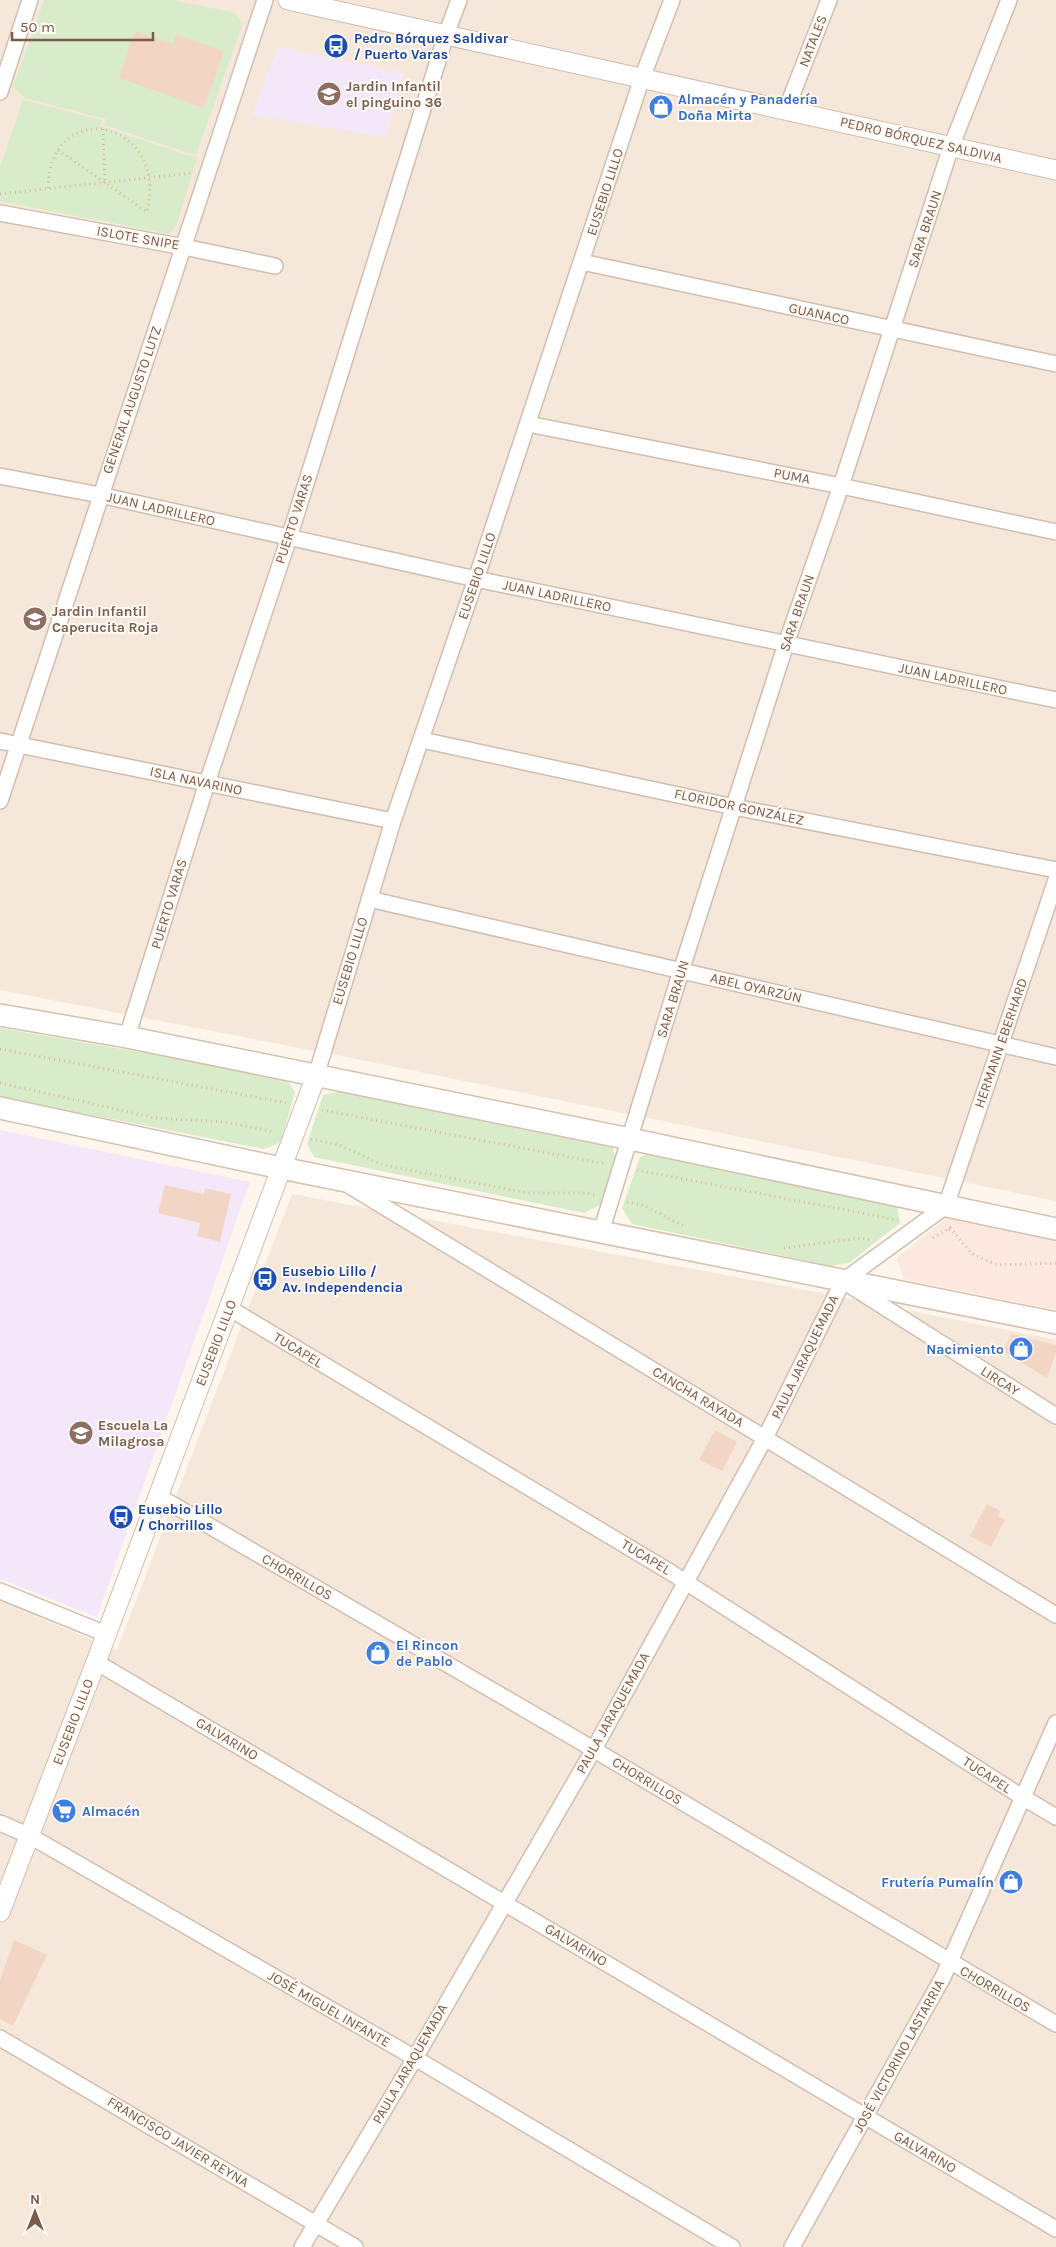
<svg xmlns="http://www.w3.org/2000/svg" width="1056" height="2247" font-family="Karla,sans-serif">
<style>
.residential{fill:#f5e8da}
.commercial{fill:#fde8e0}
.education{fill:#f3e8fa}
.green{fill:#d8ecc9}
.building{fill:#f3d5c3}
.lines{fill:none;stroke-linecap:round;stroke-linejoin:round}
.minor-casing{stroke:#d1beb0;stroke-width:18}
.tertiary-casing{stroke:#d1beb0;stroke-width:21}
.secondary-casing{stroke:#d6c0b0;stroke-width:24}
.path{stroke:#d9b8a5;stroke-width:3;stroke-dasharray:1 4;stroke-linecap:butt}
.minor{stroke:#fff;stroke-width:15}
.tertiary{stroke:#fff;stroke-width:19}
.secondary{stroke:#fff;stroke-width:21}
.labels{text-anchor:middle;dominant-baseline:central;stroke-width:4;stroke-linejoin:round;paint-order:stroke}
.transit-label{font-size:14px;font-weight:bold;fill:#164399;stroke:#fffaf3;text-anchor:start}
.street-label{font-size:14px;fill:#7a5c4d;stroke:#fffaf3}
.education-label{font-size:14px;font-weight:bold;fill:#785e54;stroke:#fffaf3;text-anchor:start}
.shop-label{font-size:14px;font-weight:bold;fill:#366cbe;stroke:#fffaf3;text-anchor:start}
</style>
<rect width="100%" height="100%" fill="#fdf6ec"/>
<path class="residential" d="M0 0H1056V1201L341 1056 0 990Z
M292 1194 822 1293 1056 1340V2247H0V1601L117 1650Z"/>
<path class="commercial" d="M969 1217 1056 1235V1310L903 1279 897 1258 945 1219Z"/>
<path class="education" d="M278 47 404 73 386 137 252 115Z
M0 1130 250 1182 97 1617 0 1579Z"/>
<path class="green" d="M44 0H173L235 13 243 23 196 155 104 125 106 119 25 98 13 87Z
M23 100 101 120 100 126 197 158 177 224 169 234 0 201V167Z
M0 1028 285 1077 295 1092 281 1142 264 1149 0 1097Z
M341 1091 612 1145 616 1159 600 1205 584 1213 314 1157 307 1144 323 1095Z
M655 1151 897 1204 900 1223 849 1263 831 1266 632 1224 622 1208 640 1157Z"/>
<path class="building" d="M135 31 173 44 176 34 224 51 204 108 119 78Z
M165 1185 204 1194 205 1188 231 1194 220 1242 197 1236 200 1223 158 1213Z
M1012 1334 1056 1345V1353L1047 1378 1003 1351Z
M715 1430 737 1442 722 1471 699 1460Z
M987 1504 1001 1511 998 1516 1005 1520 991 1547 970 1536Z
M14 1940 47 1955 13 2026 0 2019V1980Z"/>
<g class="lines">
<defs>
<path id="minor" d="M0 92 30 0
M786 110 829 0
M0 213 184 247 275 266
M582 262 1056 364
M528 424 841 486 1056 532
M0 476 100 495 476 579 1056 700
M422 740 734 807 1056 870
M0 741 393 821
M0 801 265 0
M369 899 1056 1057
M127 1037 207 783 289 538 446 35 459 0
M316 1076 393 821 476 579 642 78 672 0
M350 1186 1056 1615
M601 1232 681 971 786 644 841 486 951 147 1009 0
M851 1286 1056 1416
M229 1308 670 1572 1019 1795 1056 1817
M158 1496 576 1739 1056 2024
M0 1591 106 1634
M96 1662 1056 2229
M0 1823 30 1836 415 2058 732 2247
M0 2038 355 2247
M302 2247 415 2058 594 1749 765 1438 843 1281 946 1206 1056 880
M792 2247 943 1977 1056 1723"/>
<path id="tertiary" d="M288 0 1056 170
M0 1912 96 1662 316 1076"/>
<path id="secondary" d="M0 1015 127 1037 630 1139 1056 1229
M0 1108 281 1168 1056 1323"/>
</defs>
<use href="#minor" class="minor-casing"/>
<use href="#tertiary" class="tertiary-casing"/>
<use href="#secondary" class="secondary-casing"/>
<path class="path" d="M103 129 105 182
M48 188C50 94 170 120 147 212L58 150
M0 194 191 173
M0 1049 287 1103
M0 1083 155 1118 225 1122 275 1132
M322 1110 606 1164
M311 1139 339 1145 383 1165 528 1193H586L597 1195
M637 1170 898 1220
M627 1202 645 1206 685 1227
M949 1229 952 1230 972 1254 997 1265 1056 1263
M933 1238 951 1227
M784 1248 860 1238 872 1240"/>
<use href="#minor" class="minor"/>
<use href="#tertiary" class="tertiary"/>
<use href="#secondary" class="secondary"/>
</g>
<defs>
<symbol id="bus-disc" viewBox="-11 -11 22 22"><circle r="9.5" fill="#1a4fb4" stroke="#fffaf3"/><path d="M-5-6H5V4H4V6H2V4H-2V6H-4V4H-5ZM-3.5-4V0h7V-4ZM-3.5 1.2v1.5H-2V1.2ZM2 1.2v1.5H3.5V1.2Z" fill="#fff"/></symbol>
<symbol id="school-disc" viewBox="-11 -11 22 22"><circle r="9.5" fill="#8d6e63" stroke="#fffaf3"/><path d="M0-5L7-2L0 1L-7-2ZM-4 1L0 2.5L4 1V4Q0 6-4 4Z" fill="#fff"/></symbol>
<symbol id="shop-disc" viewBox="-11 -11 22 22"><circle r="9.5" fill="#3f7fe0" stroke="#fffaf3"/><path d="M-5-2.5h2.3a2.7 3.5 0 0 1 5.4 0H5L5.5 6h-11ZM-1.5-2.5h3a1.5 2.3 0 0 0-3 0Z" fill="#fff"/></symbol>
<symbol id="supermarket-disc" viewBox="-11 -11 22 22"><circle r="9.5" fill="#3f7fe0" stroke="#fffaf3"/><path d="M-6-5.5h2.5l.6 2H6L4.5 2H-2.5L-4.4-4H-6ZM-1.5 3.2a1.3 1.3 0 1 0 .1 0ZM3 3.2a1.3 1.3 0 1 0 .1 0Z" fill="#fff"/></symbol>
</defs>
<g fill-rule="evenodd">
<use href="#bus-disc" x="322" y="32" width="28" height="28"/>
<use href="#school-disc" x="315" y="80" width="28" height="28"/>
<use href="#shop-disc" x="647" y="93" width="28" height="28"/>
<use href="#school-disc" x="21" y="605" width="28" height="28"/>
<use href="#bus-disc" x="251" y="1265" width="28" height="28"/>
<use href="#shop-disc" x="1007" y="1335" width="28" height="28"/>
<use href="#school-disc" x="67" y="1419" width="28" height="28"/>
<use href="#bus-disc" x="107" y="1503" width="28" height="28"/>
<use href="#shop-disc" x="364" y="1639" width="28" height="28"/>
<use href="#supermarket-disc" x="50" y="1797" width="28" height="28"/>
<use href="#shop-disc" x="997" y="1868" width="28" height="28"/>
</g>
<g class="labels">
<g class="transit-label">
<text x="354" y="38">Pedro Bórquez Saldivar<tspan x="354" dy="16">/ Puerto Varas</tspan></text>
<text x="282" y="1271">Eusebio Lillo /<tspan x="282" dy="16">Av. Independencia</tspan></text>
<text x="138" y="1509">Eusebio Lillo<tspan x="138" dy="16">/ Chorrillos</tspan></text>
</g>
<g class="street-label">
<text transform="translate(813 41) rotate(-69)">NATALES</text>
<text transform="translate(921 140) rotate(13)">PEDRO BÓRQUEZ SALDIVIA</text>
<text transform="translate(605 192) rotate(-72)">EUSEBIO LILLO</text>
<text transform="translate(925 229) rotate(-72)">SARA BRAUN</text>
<text transform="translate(138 238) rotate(10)">ISLOTE SNIPE</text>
<text transform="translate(819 314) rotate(12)">GUANACO</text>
<text transform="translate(132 400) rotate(-71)">GENERAL AUGUSTO LUTZ</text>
<text transform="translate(792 476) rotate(11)">PUMA</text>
<text transform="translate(161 509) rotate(13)">JUAN LADRILLERO</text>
<text transform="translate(294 519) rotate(-72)">PUERTO VARAS</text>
<text transform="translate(477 576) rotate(-71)">EUSEBIO LILLO</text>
<text transform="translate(557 596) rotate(12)">JUAN LADRILLERO</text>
<text transform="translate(797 613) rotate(-71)">SARA BRAUN</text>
<text transform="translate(953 679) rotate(12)">JUAN LADRILLERO</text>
<text transform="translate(196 781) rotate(12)">ISLA NAVARINO</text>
<text transform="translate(739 807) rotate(12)">FLORIDOR GONZÁLEZ</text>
<text transform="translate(169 904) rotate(-73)">PUERTO VARAS</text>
<text transform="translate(350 961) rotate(-73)">EUSEBIO LILLO</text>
<text transform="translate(756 988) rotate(13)">ABEL OYARZÚN</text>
<text transform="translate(673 999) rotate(-73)">SARA BRAUN</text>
<text transform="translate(1001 1043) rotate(-71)">HERMANN EBERHARD</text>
<text transform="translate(216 1343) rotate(-69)">EUSEBIO LILLO</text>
<text transform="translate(298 1350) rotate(31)">TUCAPEL</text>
<text transform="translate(805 1357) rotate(-64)">PAULA JARAQUEMADA</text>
<text transform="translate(1000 1381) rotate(32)">LIRCAY</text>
<text transform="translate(698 1397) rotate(31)">CANCHA RAYADA</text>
<text transform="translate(646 1557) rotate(31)">TUCAPEL</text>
<text transform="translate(297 1577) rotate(30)">CHORRILLOS</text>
<text transform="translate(613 1713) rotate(-61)">PAULA JARAQUEMADA</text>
<text transform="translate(73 1722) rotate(-69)">EUSEBIO LILLO</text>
<text transform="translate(227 1739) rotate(31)">GALVARINO</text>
<text transform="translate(987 1775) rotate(33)">TUCAPEL</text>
<text transform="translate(647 1781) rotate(31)">CHORRILLOS</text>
<text transform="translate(576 1945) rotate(31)">GALVARINO</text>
<text transform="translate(995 1989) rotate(30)">CHORRILLOS</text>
<text transform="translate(329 2009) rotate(30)">JOSÉ MIGUEL INFANTE</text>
<text transform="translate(899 2056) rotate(-61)">JOSÉ VICTORINO LASTARRIA</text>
<text transform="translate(410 2064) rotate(-60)">PAULA JARAQUEMADA</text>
<text transform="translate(178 2142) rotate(31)">FRANCISCO JAVIER REYNA</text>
<text transform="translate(925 2152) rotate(30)">GALVARINO</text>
</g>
<g class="education-label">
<text x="346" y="86">Jardin Infantil<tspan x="346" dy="16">el pinguino 36</tspan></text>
<text x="52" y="611">Jardin Infantil<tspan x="52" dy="16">Caperucita Roja</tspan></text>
<text x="98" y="1425">Escuela La<tspan x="98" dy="16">Milagrosa</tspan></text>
</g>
<g class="shop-label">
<text x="678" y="99">Almacén y Panadería<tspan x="678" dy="16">Doña Mirta</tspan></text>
<text x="1004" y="1349" text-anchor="end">Nacimiento</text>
<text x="396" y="1645">El Rincon<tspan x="396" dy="16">de Pablo</tspan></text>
<text x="82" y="1811">Almacén</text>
<text x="994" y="1882" text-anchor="end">Frutería Pumalín</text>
</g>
</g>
<g transform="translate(35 2212)" stroke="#fffaf3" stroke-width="4" paint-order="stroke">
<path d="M0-4L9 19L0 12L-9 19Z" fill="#7a5c4d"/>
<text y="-8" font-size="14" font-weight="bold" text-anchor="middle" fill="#7a5c4d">N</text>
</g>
<path d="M12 32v8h141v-8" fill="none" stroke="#7a5c4d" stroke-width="2.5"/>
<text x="20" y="32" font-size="15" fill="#7a5c4d" stroke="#fffaf3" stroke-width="4" paint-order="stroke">50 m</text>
</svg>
